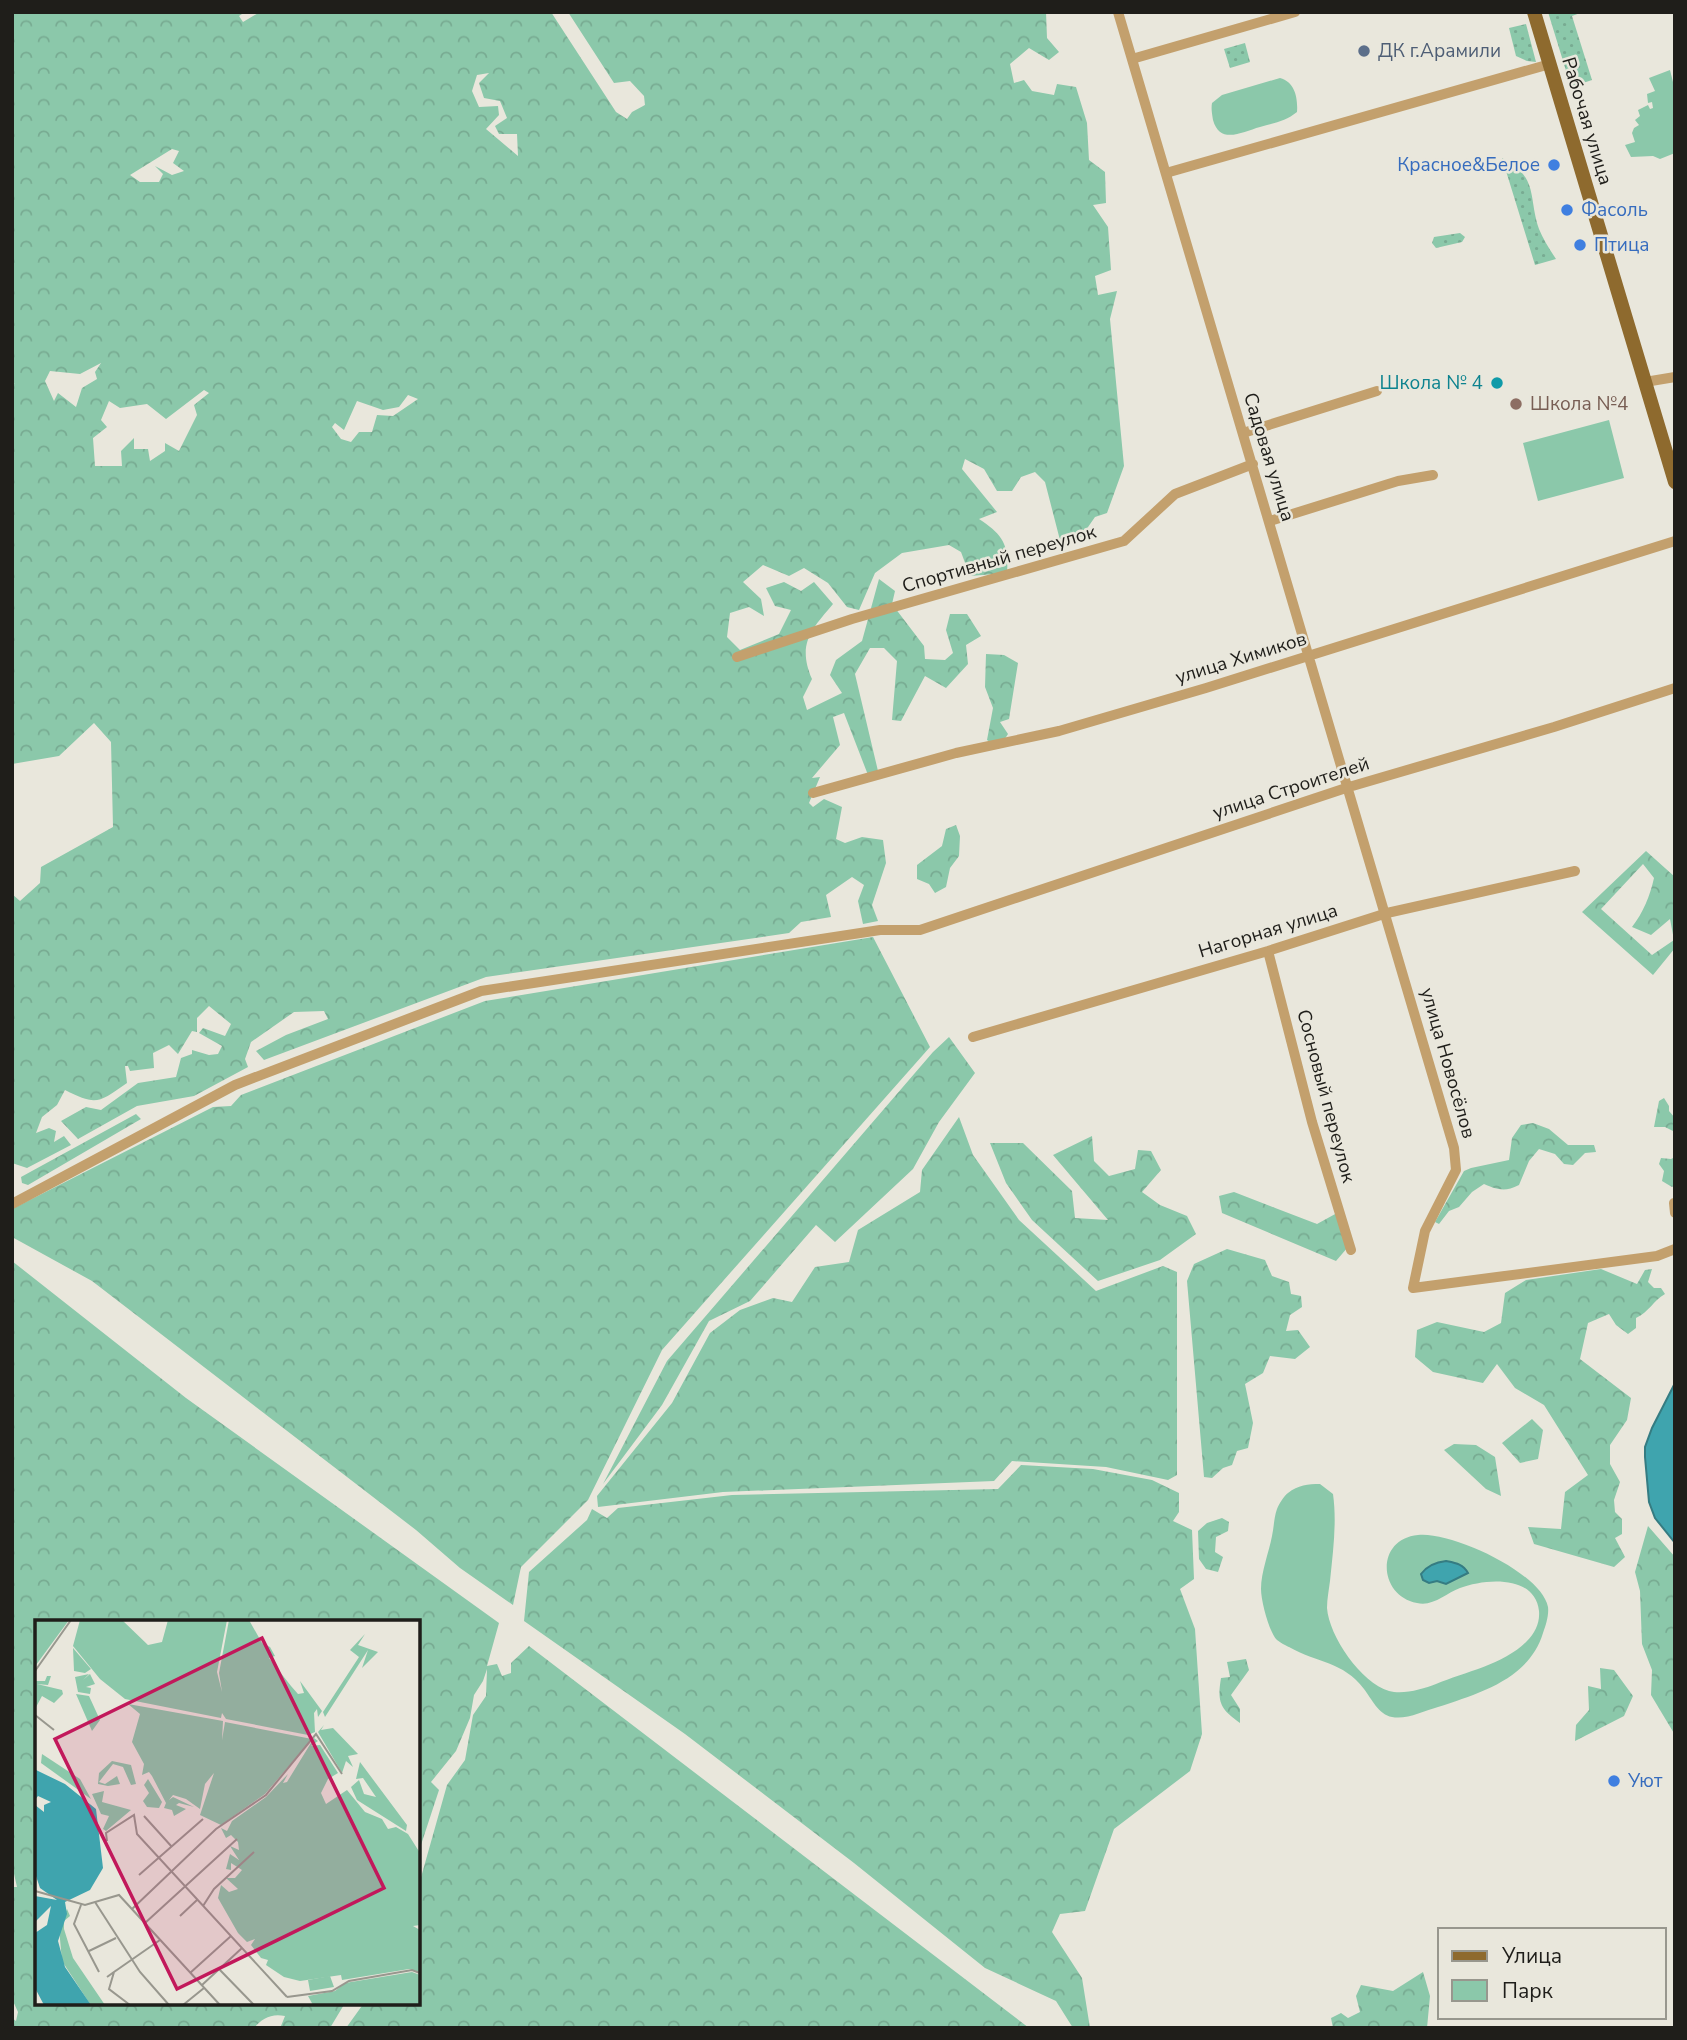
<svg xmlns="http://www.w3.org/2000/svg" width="1687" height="2040" font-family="'Nunito Sans',sans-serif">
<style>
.green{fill:#8bc8aa}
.forest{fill:url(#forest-crowns);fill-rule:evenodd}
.park{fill:url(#park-dots)}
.water{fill:#3fa4ae;stroke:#357c82;stroke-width:2}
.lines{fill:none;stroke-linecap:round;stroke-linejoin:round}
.minor{stroke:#c3a06d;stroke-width:10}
.major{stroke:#8e6a2e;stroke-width:14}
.service-dot{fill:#5c6f8a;stroke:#e9e7dc;stroke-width:2.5}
.shop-dot{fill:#3f7fe0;stroke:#e9e7dc;stroke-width:2.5}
.culture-dot{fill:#0f9aa8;stroke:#e9e7dc;stroke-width:2.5}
.education-dot{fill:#8d6e63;stroke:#e9e7dc;stroke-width:2.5}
.labels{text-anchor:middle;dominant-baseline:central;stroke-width:5;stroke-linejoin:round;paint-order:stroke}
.service-label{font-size:19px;fill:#4e5e75;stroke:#e9e7dc;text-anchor:start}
.street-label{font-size:19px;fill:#1f1e1a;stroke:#e9e7dc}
.shop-label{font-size:19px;fill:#366cbe;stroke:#e9e7dc;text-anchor:start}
.culture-label{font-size:19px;fill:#0d838f;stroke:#e9e7dc;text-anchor:end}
.education-label{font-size:19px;fill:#785e54;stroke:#e9e7dc;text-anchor:start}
.inset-road{fill:none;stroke:#98978e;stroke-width:2}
.view{fill:#c2185b;fill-opacity:0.15;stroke:#c2185b;stroke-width:3.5}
.inset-edge{fill:none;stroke:#1f1e1a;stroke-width:3.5}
</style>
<defs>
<pattern id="forest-crowns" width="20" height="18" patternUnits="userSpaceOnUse" patternTransform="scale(1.75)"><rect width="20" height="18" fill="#8bc8aa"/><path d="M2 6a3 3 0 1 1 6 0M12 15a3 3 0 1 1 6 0" fill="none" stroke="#78ab92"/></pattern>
<pattern id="park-dots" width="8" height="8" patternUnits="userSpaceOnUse" patternTransform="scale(1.75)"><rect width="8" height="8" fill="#8bc8aa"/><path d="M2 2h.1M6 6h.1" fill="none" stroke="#78ab92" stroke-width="1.8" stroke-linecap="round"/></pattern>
</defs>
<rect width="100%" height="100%" fill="#e9e7dc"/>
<path class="green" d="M1670 70 1673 82H1675V153L1660 159 1653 156 1631 157 1625 145 1635 142 1632 133 1634 128 1639 125 1635 120 1640 116 1638 110 1648 105 1650 109 1653 108 1652 102 1648 103 1647 94 1655 91 1649 78Z
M1280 78C1295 82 1298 98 1297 112 1286 121 1274 123 1260 127 1242 132 1220 145 1213 120 1212 113 1211 109 1212 103L1222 95Z
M1609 420 1624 478 1538 501 1523 443Z
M1320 1484 1333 1494C1337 1523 1333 1551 1330 1581 1329 1589 1327 1599 1327 1608 1329 1636 1361 1683 1389 1691 1403 1695 1423 1689 1436 1684 1465 1672 1505 1664 1527 1641 1535 1633 1540 1623 1539 1611 1535 1575 1486 1578 1460 1588 1446 1593 1433 1607 1417 1603 1378 1596 1375 1539 1418 1535 1450 1531 1541 1572 1548 1607 1549 1615 1546 1625 1543 1633 1529 1679 1480 1693 1438 1707 1424 1711 1406 1720 1392 1717 1379 1715 1371 1698 1364 1689 1343 1661 1317 1663 1289 1647 1288 1647 1278 1641 1277 1640 1269 1632 1261 1601 1261 1589 1261 1572 1269 1552 1272 1536 1274 1527 1274 1517 1277 1509 1279 1504 1284 1496 1288 1493 1298 1485 1308 1484 1320 1484Z"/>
<path class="forest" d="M12 12H245L239 16 243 22 260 12H551L616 112 627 119 632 112 645 105 644 96 630 81 614 83 568 12H1046L1047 38 1059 52 1049 60 1029 48 1010 64 1014 83 1024 80 1032 91 1054 95 1057 84 1076 87 1087 123 1089 160 1105 172 1106 203 1093 205 1108 227 1111 270 1095 276 1098 295 1117 291 1110 319 1124 466 1107 513 1095 517 1079 540 1061 544 1045 482 1035 472 1021 477 1012 491H997L984 469 965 459 962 469 997 512 979 519C1003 535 1009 544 1007 573L970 576 961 552 949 545 902 553 875 573 859 610 847 607 828 583 804 568 789 576 763 565 743 582 761 599 764 616 749 607 730 613 727 637 740 650 779 634 791 610 775 606 766 588 784 582 801 591 814 582 833 604C811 630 797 644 812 679L803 697 807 710 842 693 830 675 836 660 862 641 879 579 895 591 892 604 924 646 925 659 945 660 953 653 946 630 950 614H967L981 636 966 645 968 664 946 688 925 676 901 721 892 720 897 661 884 648H870L855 674 878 771 868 775 844 713 833 717 840 745 812 778 820 777 809 803 813 807 824 799 842 807 836 839 845 843 862 837 883 840 886 863 872 905 878 921 863 924 858 901 864 885 852 877 826 895 831 917 801 922 789 933 486 977 264 1060 256 1051 286 1035 328 1019 324 1011 294 1012 251 1042 245 1059 248 1067 194 1096 137 1106 78 1139 61 1121 86 1107 101 1110 138 1083 176 1077 181 1058 192 1054V1050L209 1055 218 1054 222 1046 199 1033 203 1028 225 1036 231 1024 209 1006 197 1018V1032L192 1031 178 1054 169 1045 153 1053 154 1068 130 1071 128 1066H125L127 1083C98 1103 97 1106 65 1090L57 1105 42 1117 36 1133 49 1128 56 1131 54 1142 64 1136 71 1145 27 1168 12 1163V894L20 901 40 883 41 867 113 827 111 742 94 723 59 756 12 764V384L15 383H12ZM489 73 479 83 484 98 500 101 507 118 495 126 499 134H517L518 156 486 129 499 115 498 106 479 107 472 91 477 75ZM172 149 179 151 173 163 184 171 172 175 155 166 163 174 159 182H140L130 175ZM101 363 95 372 97 379 82 388 76 407 58 393 54 401 45 381 50 371 80 374ZM204 390 209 393 194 405 197 415 179 451 165 443V451L150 461 148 449H134V438L121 451 122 466H95L93 438 107 427 101 420 109 401 120 408 147 404 166 419ZM408 395 418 399 393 416 377 415 372 432H359L351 442 341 439 332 427 335 423 344 430 357 401 383 410 399 407Z
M986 654 1004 655 1018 663 1009 719 1000 722 1008 734 999 748 987 740 993 708 985 687Z
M956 825 960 836 959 856 950 868 946 887 935 893 929 884 917 879V865L942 846 946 829Z
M1646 851 1675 877V948L1653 975 1582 912ZM1643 864 1654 878C1650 896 1643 913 1632 927L1651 935 1670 919 1674 940 1652 955 1601 909Z
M873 937 930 1047 662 1350 588 1500 521 1567 513 1605 460 1568 416 1530 92 1281 12 1237V1209L213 1107 231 1106 241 1095 485 1001Z
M949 1037 975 1073 939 1122 913 1169 835 1242 816 1225 750 1301 709 1321 662 1405 603 1484 667 1361 933 1052Z
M1664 1098 1669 1106V1111L1675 1118V1132L1665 1127H1654L1659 1101Z
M136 1114 141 1119 28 1185 22 1183 21 1177Z
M959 1117 973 1155 1019 1220 1096 1291 1163 1266 1177 1272V1475L1168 1480 1106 1467 1012 1461 994 1481 723 1492 598 1507 597 1496 672 1403 710 1333 740 1310 773 1298 792 1302 815 1267 849 1262 858 1230 920 1192 922 1170Z
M1533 1123 1549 1129 1568 1145H1594L1596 1152 1585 1153 1573 1165 1564 1164 1555 1154 1539 1149 1529 1161 1519 1185C1505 1192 1498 1190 1484 1184L1472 1192 1459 1207 1449 1211 1439 1224 1435 1222 1464 1171 1471 1168 1509 1160 1512 1138 1521 1125Z
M1092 1136 1094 1161 1109 1176 1135 1169 1138 1150 1151 1151 1161 1170 1142 1192 1160 1205 1187 1216 1196 1234 1160 1260 1098 1281 1032 1220 1006 1183 990 1143H1023L1072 1191 1075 1218 1108 1220 1053 1155Z
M1675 1157V1185L1672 1187 1662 1181 1664 1171 1659 1164 1661 1158 1671 1159Z
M1234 1192 1317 1224 1337 1213 1348 1247 1336 1261 1222 1213 1219 1196Z
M1227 1249 1265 1260 1272 1276 1289 1282 1291 1294 1301 1296 1302 1307 1290 1315 1286 1331 1298 1330 1310 1347 1295 1359 1270 1356 1263 1373 1245 1384 1253 1423 1248 1448 1237 1451 1232 1465 1223 1468 1212 1478 1204 1477 1187 1281 1194 1264Z
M12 1261 186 1398 499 1623 487 1666 497 1664 502 1676 511 1673V1663L529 1646 1029 2028H346L364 2003H418V1888L447 1785 465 1760 473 1715 486 1696 487 1669 483 1681 474 1695 470 1718 456 1751 431 1782 439 1790 418 1854V1622H37V2003H345L330 2028H285L281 2026 285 2016C272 2013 262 2018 254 2028H12V2018L16 2021 18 2012 12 1999V1887H17L12 1865Z
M1601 1269 1637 1284 1645 1270 1652 1269 1648 1282 1654 1288H1661L1665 1294C1653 1301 1649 1312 1636 1318V1328L1628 1334 1616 1325 1609 1314 1588 1323 1580 1359 1631 1398 1627 1420 1610 1445V1464L1620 1482 1614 1500 1615 1512 1622 1519V1534L1615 1538 1625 1557 1614 1567 1534 1544 1528 1527 1561 1529 1565 1492 1588 1475 1544 1405 1515 1388 1497 1364 1483 1383 1433 1372 1415 1357 1417 1330 1437 1322 1484 1332 1501 1323 1505 1293 1526 1280Z
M1532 1419 1543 1430 1538 1459 1520 1463 1502 1443Z
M1454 1444 1476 1445 1495 1457 1501 1496 1486 1489 1444 1450Z
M1021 1465 1093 1469 1152 1480 1179 1493V1512L1173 1521 1192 1530 1194 1579 1180 1589 1195 1629 1202 1734 1190 1771 1114 1829 1085 1911 1060 1914 1052 1932 1082 1978 1090 2028H1073L1056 2001 985 1968 854 1863 685 1734 524 1621 529 1572 587 1520 592 1509 607 1518 618 1508 732 1495 998 1489Z
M1222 1518 1229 1522 1228 1531 1216 1537 1215 1552 1223 1557 1218 1572 1206 1569 1199 1559 1198 1531 1207 1523Z
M1648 1526 1675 1557V1735L1651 1695 1652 1670 1642 1644 1640 1591 1635 1572Z
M1246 1659 1249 1670 1231 1695 1240 1709V1723C1220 1709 1217 1702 1221 1678L1230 1677 1227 1662Z
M1600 1668 1614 1670 1633 1696 1624 1716 1575 1741 1576 1725 1589 1710 1588 1686 1601 1689Z
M1423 1972 1430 1996 1427 2028H1333L1331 2018 1341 2013 1348 2018 1360 2012 1356 1996 1361 1985 1393 1991Z"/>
<path class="park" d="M1548 12H1583L1572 16 1592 80 1571 87Z
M1526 24 1536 62 1527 61 1516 56 1509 28Z
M1245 43 1250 62 1230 68 1224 49Z
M1502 158C1539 177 1528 197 1539 229 1543 239 1550 250 1556 259L1535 265Z
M1460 233 1465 237 1462 242 1436 248 1432 243 1434 237Z"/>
<path class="water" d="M1675 1383V1543L1655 1518 1649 1502 1645 1457V1447L1652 1428Z
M1446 1561C1456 1563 1463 1564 1468 1573L1446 1584 1437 1581 1429 1583 1423 1580 1421 1574C1427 1566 1436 1562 1446 1561Z"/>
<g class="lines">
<path class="minor" d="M1118 12 1454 1148 1456 1170 1425 1231 1413 1288 1657 1256 1675 1249
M1132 59 1295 12
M1166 173 1550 64
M1645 382 1675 377
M1243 433 1377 391
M1270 521 1398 481 1433 475
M737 657 852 619 1124 541 1175 494 1253 464
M813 793 956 753 1059 731 1206 688 1675 541
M1268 951 1312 1122 1351 1250
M973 1037 1268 951 1387 913 1575 871
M1674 1203 1675 1213
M12 1204 235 1085 481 991 880 930H920L1349 787 1554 727 1675 688"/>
<path class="major" d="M1534 12 1675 482"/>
</g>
<circle class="service-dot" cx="1364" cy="51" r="7"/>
<g class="shop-dot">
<circle cx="1554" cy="165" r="7"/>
<circle cx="1567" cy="210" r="7"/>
<circle cx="1580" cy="245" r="7"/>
<circle cx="1614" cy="1781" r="7"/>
</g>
<circle class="culture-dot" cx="1497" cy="383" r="7"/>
<circle class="education-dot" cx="1516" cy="404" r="7"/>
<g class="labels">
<g class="service-label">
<text x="1378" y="51">ДК г.Арамили</text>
</g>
<g class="street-label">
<text transform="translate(1587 121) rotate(73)">Рабочая улица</text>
<text transform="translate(1269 457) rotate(73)">Садовая улица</text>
<text transform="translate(999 559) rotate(-16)">Спортивный переулок</text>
<text transform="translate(1241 658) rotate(-17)">улица Химиков</text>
<text transform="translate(1291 788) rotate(-18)">улица Строителей</text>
<text transform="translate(1268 931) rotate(-17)">Нагорная улица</text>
<text transform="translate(1448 1063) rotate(74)">улица Новосёлов</text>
<text transform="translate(1326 1096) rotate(75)">Сосновый переулок</text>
</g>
<g class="shop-label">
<text x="1540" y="165" text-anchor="end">Красное&amp;Белое</text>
<text x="1581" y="210">Фасоль</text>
<text x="1594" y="245">Птица</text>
<text x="1628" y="1781">Уют</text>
</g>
<g class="culture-label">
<text x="1483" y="383">Школа № 4</text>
</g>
<g class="education-label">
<text x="1530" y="404">Школа №4</text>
</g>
</g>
<g transform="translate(35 1620)">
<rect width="385" height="385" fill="#e9e7dc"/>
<path d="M77 141 96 145 101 164 96 165 88 147 78 144 64 162 70 164 82 156 85 164 73 166 63 164 64 153ZM295 356 299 367 275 371 273 360Z" fill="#8bc8aa"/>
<path d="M1 0H34L1 45 0 12ZM45 0H87L113 25 127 22 133 0H192L182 52 187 72 184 53 194 0H214L227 23 235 27 240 36 234 38 256 66 263 74 269 73 265 61 287 91 283 97 282 89 279 93 280 112 273 115 191 99 187 93 186 98 90 79 65 59 38 26ZM330 14 323 25 343 32 327 48 333 30 290 97 288 92 324 37 315 30ZM38 28 56 49 50 53 39 51ZM54 54 48 60 55 54 60 64 51 67 56 68 55 74 43 72 40 57ZM12 56H16L13 65 2 64 27 70 28 74 19 83 7 76 0 89V61H10ZM41 74 54 76 65 100 57 111ZM93 84 188 101 187 120 190 102 277 119 230 174 186 205 165 195 179 153 170 164 165 189 151 179 138 175 134 180 138 177 159 187 144 183 141 185 151 189 139 196 137 190 129 188 131 183 117 156 114 152 107 155 109 144 97 122 105 94ZM289 105 286 110 298 108 323 134 313 136 318 147 311 141 307 153 283 112ZM279 118 283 121 276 126 285 125 303 153 293 159 286 173 291 184 312 170 330 192 347 199 353 209 361 207 373 214 385 233V305L378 306 385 310V352L374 349 307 360 306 355 265 361 249 357 231 345 233 340 226 338 216 325 220 319 212 322 203 313 183 278 186 265 194 272 203 269 191 258H200L207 250 196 243V250L191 249 195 234 204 240 195 226 204 230 203 222 196 215 191 218 186 208 192 211 197 201 231 177 253 154 248 163 252 162ZM7 134 45 159 56 179 6 143ZM325 142 372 205 371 211 322 180 316 167 324 160 329 174 341 177 328 158 321 159ZM113 159 127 182 124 188 112 187 108 181 114 173 109 165ZM69 171 67 182 96 190 71 211 68 209 74 196 66 194 57 174ZM377 352 385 355V385H278L273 376 300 371 310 363Z" fill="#8bc8aa"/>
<path d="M32 289 35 296 29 301V309L38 338 70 385 55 384 27 341 24 308Z" fill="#8bc8aa"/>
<path d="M1 150 30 164 61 189 68 248 55 270 30 282 32 294 23 321 30 347 56 385H9L0 368V313L12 305 16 286 0 302V276L22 280 5 268 0 253V185L9 192V185L16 182 3 176 0 180Z" fill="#3fa4ae"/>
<path class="inset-road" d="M0 51 36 0M0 95 19 110M109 196 137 227M72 221 71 213 99 195 102 214 252 377M104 255 168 199M0 271 50 285 84 275 185 385M60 282 105 352 134 385M46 285 39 304 64 352M168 286 179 269 219 232M97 289 181 209 231 175 281 114 307 154M145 296 162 280M110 303 202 219M54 331 81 318M184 349 219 385M79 352 125 320M155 353 196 316M72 357 79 352 74 369 95 385M167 365 207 328M252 377 297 371 314 361 377 350 385 353M148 385 169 368"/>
<path class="view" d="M227 18 349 268 142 369 20 119Z"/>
<rect width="385" height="385" class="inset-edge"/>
</g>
<rect width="1687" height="2040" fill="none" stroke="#1f1e1a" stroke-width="28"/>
<rect x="1438" y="1928" width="228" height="91" fill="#e9e7dc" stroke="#98978e" stroke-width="2"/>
<rect x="1452" y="1951" width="35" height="10" fill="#8e6a2e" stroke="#98978e" stroke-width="2"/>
<text x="1502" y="1963" font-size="21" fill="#1f1e1a">Улица</text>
<rect x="1452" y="1980" width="35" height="21" fill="#8bc8aa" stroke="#98978e" stroke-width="2"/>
<text x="1502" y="1998" font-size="21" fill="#1f1e1a">Парк</text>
</svg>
